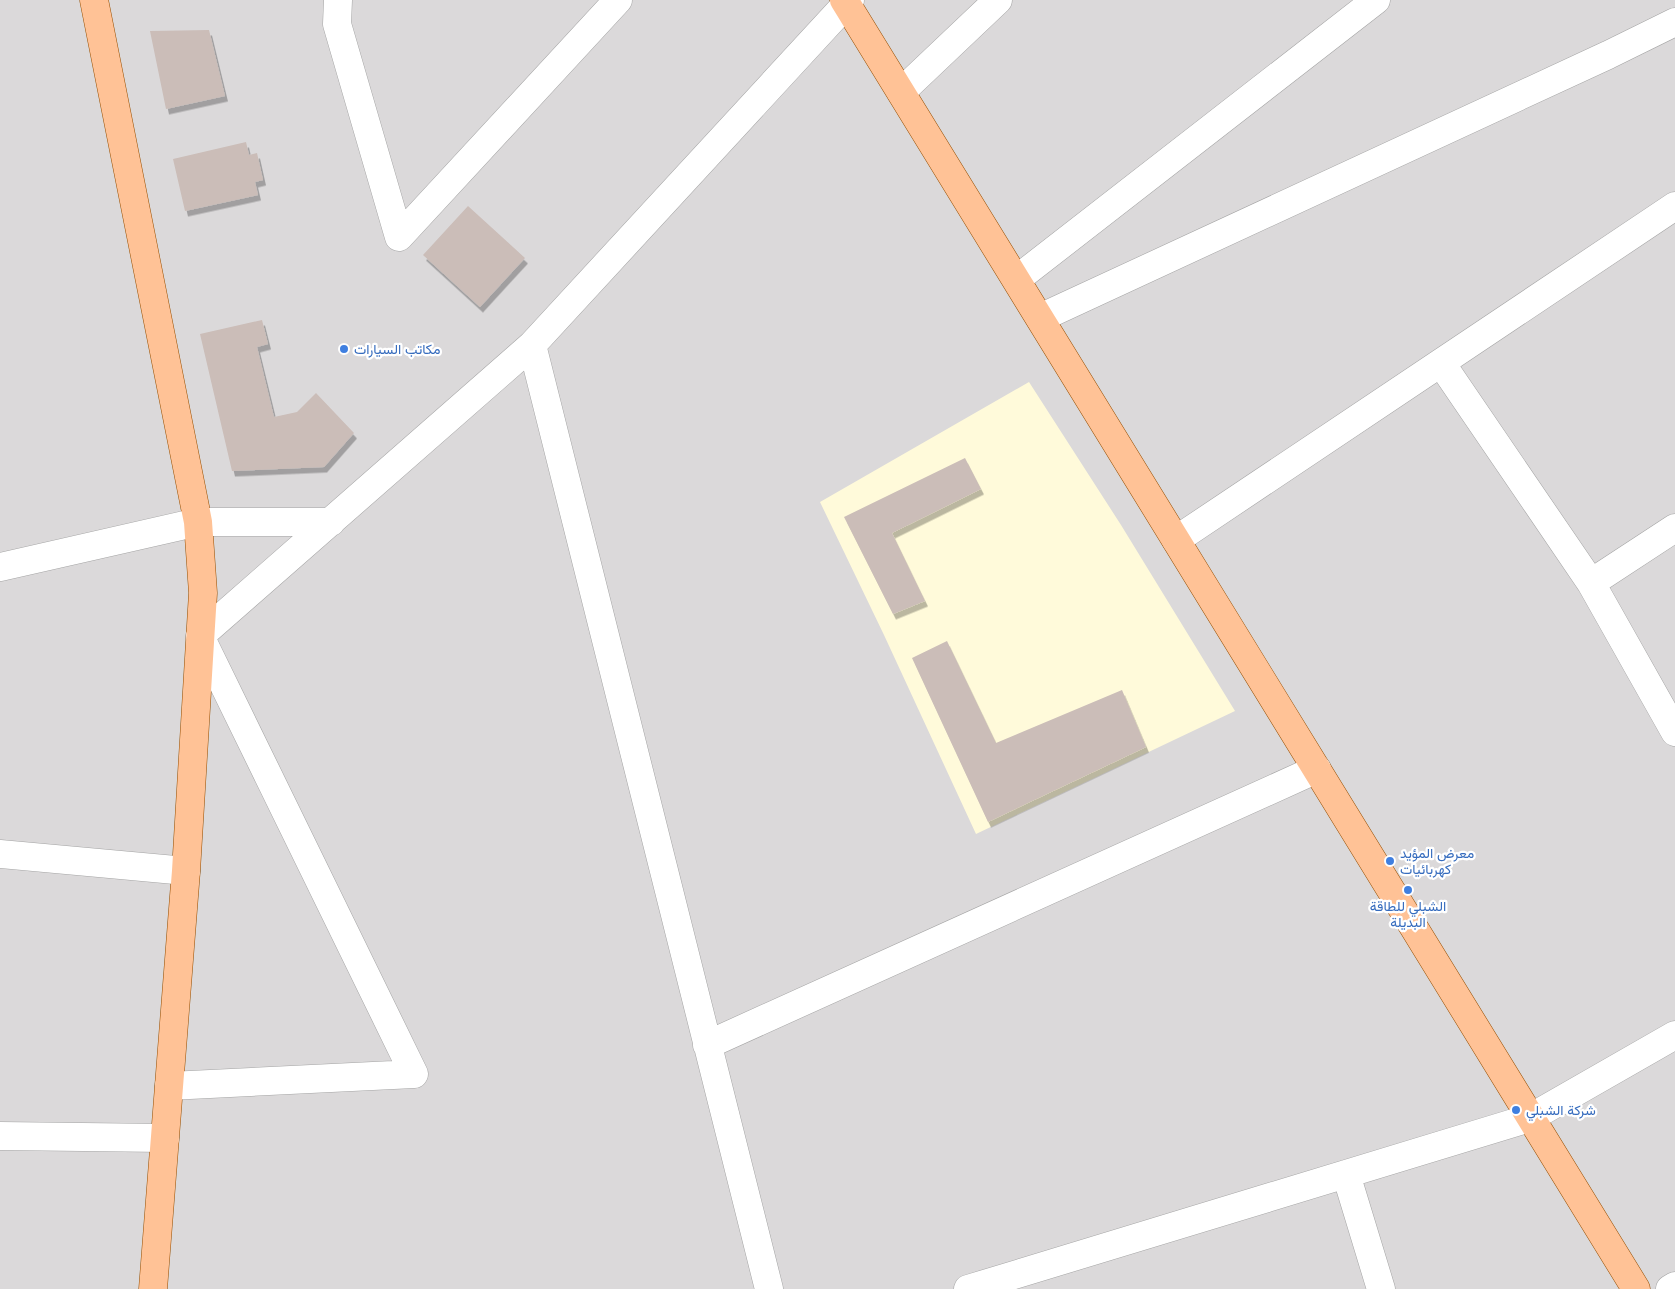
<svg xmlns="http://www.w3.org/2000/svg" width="1675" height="1289" font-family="'Fira Sans',Vazirmatn,sans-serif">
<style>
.residential{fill:#dbd9da}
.education{fill:#fffada}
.building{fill:#cbbdb8;filter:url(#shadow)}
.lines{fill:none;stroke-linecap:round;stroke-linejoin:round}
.minor-casing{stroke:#a4a4a4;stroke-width:29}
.major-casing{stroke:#954e00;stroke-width:29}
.minor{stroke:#fff;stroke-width:28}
.major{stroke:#ffc296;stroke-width:28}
.shop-dot{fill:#3f7fe0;stroke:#fff;stroke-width:2}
.labels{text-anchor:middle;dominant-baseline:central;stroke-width:4.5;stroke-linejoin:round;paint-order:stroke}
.shop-label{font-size:14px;fill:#366cbe;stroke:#fff;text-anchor:start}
</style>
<defs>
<filter id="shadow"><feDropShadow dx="3" dy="5.5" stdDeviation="0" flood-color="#0004"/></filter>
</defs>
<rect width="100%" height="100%" fill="#efe8e2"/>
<path class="residential" d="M0 0H1675V1289H0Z"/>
<path class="education" d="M1029 382 1121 525 1235 711 976 834 884 635 820 502Z"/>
<path class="building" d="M209 30 225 96 166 109 150 31Z
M246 142 249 155 257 153 263 180 255 182 258 195 185 211 173 159Z
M468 206 525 258 480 307 423 255Z
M262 320 268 344 257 347 274 417 297 412 316 393 354 433 324 467 232 471 200 334Z
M965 458 981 489 892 533 925 601 893 614 844 517Z
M947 641 996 743 1122 690 1146 747 988 822 912 658Z"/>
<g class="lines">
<defs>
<path id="minor" d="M338 0 337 24 399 237 618 0
M901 92 998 0
M1017 279 1376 0
M1040 318 1608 55 1675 22
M532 345 769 1289
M1441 363 1591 583 1675 732
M1176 540 1675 206
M0 567 198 522H331
M1591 583 1675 528
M0 854 186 871
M707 1045 1317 769
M169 1086 414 1074 200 636 532 345 850 0
M0 1136 165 1138
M1346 1174 1381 1289
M968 1289 1530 1118 1675 1035
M1670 1289 1675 1286"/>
<path id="major" d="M94 0 198 522 203 593 186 871 153 1289
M844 0 1636 1289"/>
</defs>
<use href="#minor" class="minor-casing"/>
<use href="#major" class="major-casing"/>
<use href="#minor" class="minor"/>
<use href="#major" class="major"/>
</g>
<g class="shop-dot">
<circle cx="344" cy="349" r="5"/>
<circle cx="1390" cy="861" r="5"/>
<circle cx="1408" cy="890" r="5"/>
<circle cx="1516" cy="1110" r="5"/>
</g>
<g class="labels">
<g class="shop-label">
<text x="354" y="349">مكاتب السيارات</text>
<text x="1400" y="853">معرض المؤيد<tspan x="1400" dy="16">كهربائيات</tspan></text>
<text x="1408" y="906" text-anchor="middle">الشبلي للطاقة<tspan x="1408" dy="16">البديلة</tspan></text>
<text x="1526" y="1110">شركة الشبلي</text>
</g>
</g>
</svg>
